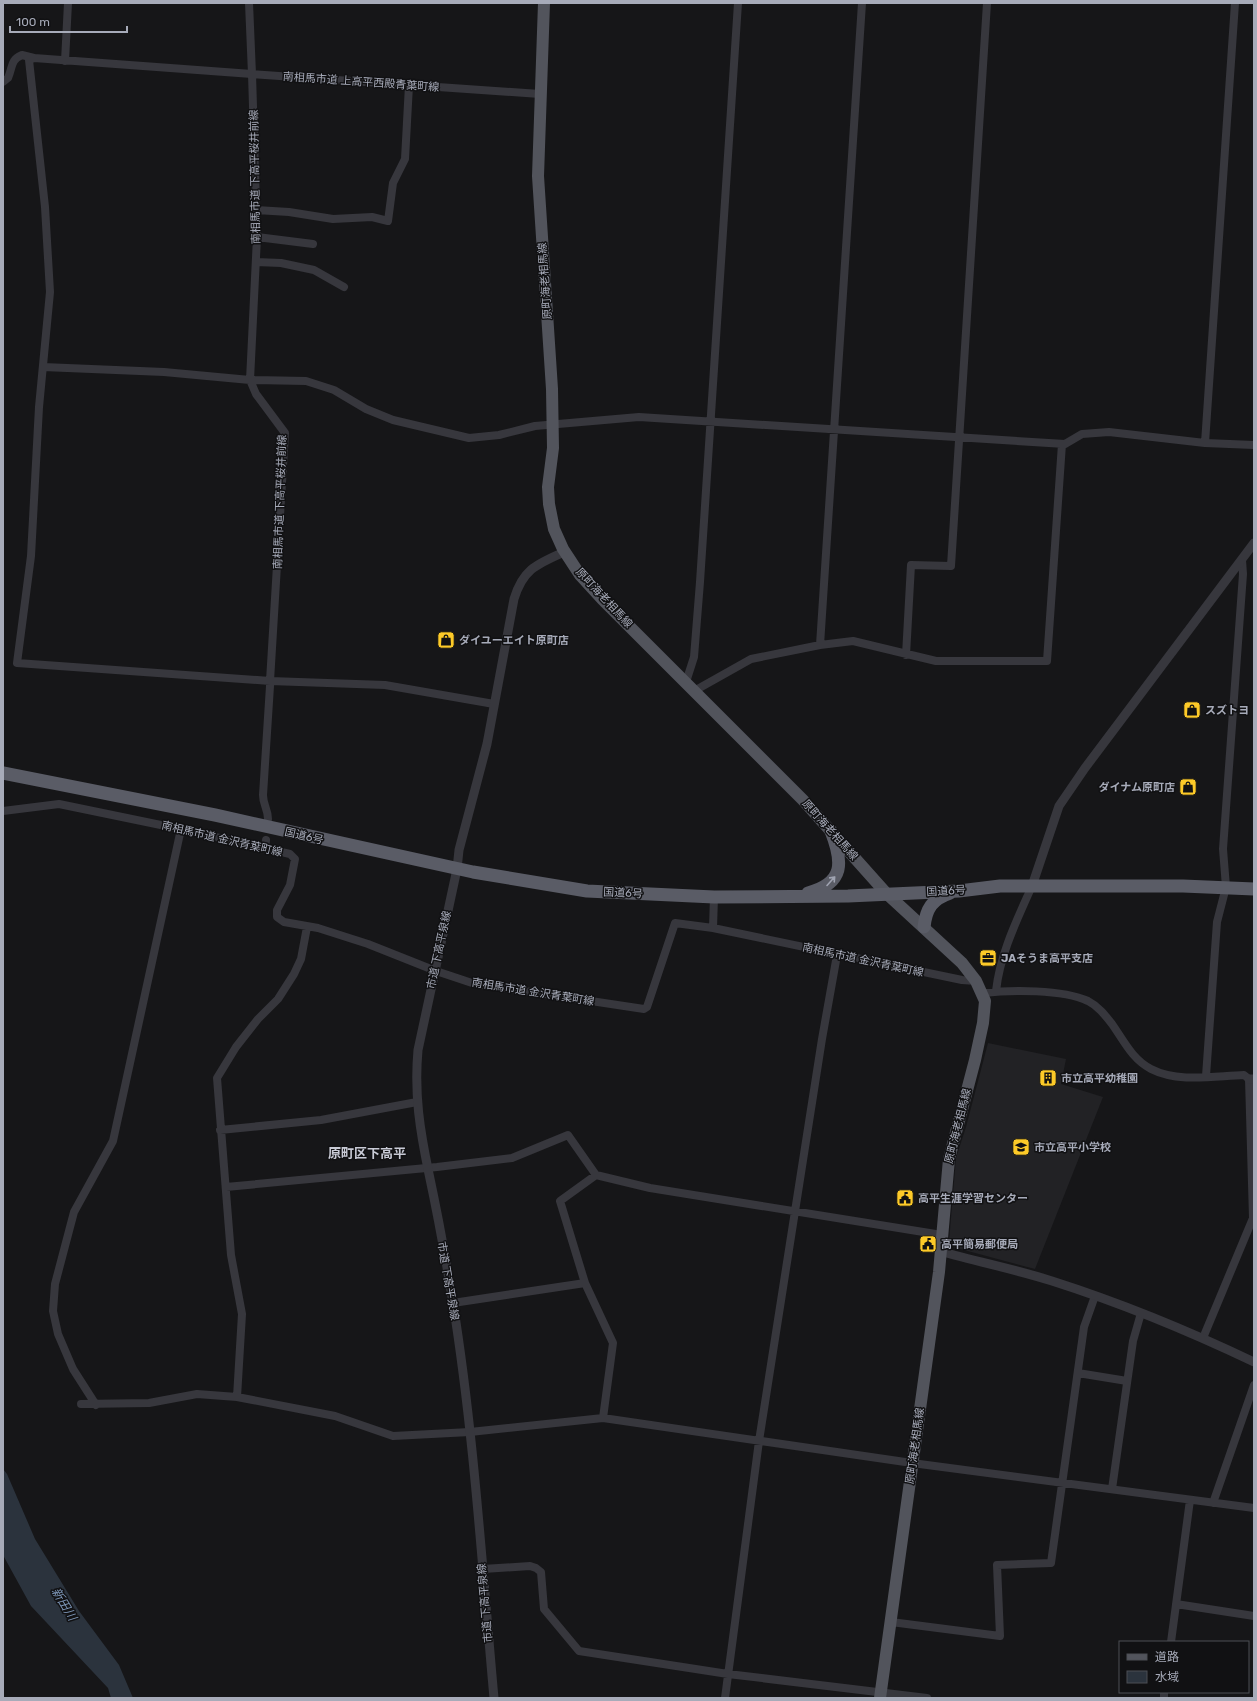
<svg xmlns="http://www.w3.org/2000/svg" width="1257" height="1701" font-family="Rubik,'Noto Sans JP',sans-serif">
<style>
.built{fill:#222225}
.water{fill:#2b333d}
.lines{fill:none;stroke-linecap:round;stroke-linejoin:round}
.minor{stroke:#37373d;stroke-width:8}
.tertiary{stroke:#37373d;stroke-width:9}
.primary{stroke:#52545c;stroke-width:12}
.trunk{stroke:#5a5c66;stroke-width:13}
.oneway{stroke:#9fa3b1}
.labels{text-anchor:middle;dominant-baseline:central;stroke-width:3;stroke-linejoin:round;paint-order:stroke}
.street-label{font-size:11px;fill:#a7abb9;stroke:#111113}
.poi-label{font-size:11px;font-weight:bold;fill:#a7abb9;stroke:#111113;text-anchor:start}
.water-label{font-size:12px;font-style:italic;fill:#7c95b6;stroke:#111113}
.quarter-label{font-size:13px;font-weight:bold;fill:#c8cad5;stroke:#111113}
</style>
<rect width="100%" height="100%" fill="#161618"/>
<path class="built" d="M988 1043 1066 1059 1061 1084 1103 1097 1035 1269 953 1247 950 1246 949 1242 956 1158 966 1127Z"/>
<path class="water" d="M3 1469 7 1474 35 1539 79 1611 119 1665 133 1698H111L108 1688 31 1606 3 1555Z"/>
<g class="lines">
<path class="minor" d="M249 3 252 74 540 94
M65 61 68 3
M3 82 8 78C13 67 10 60 22 55L34 58
M256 210 289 212 333 219 372 217 388 221 393 183 405 159 409 85
M257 237 313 244
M256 262 281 263 314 270 344 287
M43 367 164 372 250 380 306 381 334 390 366 409 393 420 469 438 499 435 535 426 639 417 1065 444 1082 434 1109 432 1205 443 1254 445
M1205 443 1235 3
M820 645 862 3
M906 655 911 565 951 566 987 3
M686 682 694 657 700 582 738 3
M694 691 751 659 820 645 853 641 936 661H1047L1062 444
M3 811 59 804 185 830 290 854 295 859 290 885 277 910V917L284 922 318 928 368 944 436 971 472 983 644 1009 647 1007 675 923 713 928 962 980 976 981
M268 819C268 809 263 805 263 795L270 686V681L285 433 256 394 250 380 257 237 252 74 34 58 29 60 45 207 50 292 39 407 31 556 17 663 270 681 385 685 494 704
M265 848 266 840
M713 928 714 897
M996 991C1000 954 1017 920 1032 886
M983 993C1011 990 1062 989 1088 1001 1098 1006 1105 1015 1112 1024 1124 1041 1132 1059 1151 1069 1178 1083 1214 1076 1244 1075L1249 1079 1253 1218 1203 1338
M1206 1076 1217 922 1226 887 1223 849 1243 574 1242 560
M220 1130 321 1120 417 1102
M596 1175 560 1201 585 1283 613 1343 603 1418
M226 1187 437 1167 512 1158 568 1135 596 1175 650 1188 942 1235
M453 1303 585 1283
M1078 1373 1127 1381
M237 1397 242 1314 231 1255 217 1078 236 1047 258 1019 278 999 294 974 301 959 307 927
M81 1404 149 1403 197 1394 237 1397 335 1416 393 1436 470 1432 603 1418 912 1463 1254 1508
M96 1405 73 1369 58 1334 53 1311 55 1284 74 1212 113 1141 181 829
M1112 1489 1133 1341 1141 1313
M1213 1503 1254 1385
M483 1569 530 1566 536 1568 541 1572 544 1609 579 1651 728 1674 927 1698
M1176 1604 1254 1616
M891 1622 1000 1636 997 1565 1051 1563 1084 1327 1095 1296
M1171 1642 1190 1500
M725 1698 759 1441 822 1039 837 955
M1164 1698V1692"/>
<path class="tertiary" d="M1032 886 1059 806 1085 768 1254 543
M1249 1079H1254
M940 1251C977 1262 1015 1269 1052 1281 1121 1303 1189 1331 1254 1362
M494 1698C482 1566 474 1434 453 1303 446 1260 438 1216 429 1174 420 1131 414 1094 418 1050L457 869 459 850 487 744 514 599C523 569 537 564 564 552"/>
<path class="primary" d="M544 3 538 176 552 389 553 448 548 487 549 504 554 529 563 549 580 575 602 599 803 800 886 893 962 963 976 981 985 1001 983 1023 975 1060 949 1159 939 1272 880 1698"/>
<path class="trunk" d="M3 773 215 815 473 872 587 891 714 897 848 896 959 891 1000 886H1183L1254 889
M808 893C845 883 843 862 831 831
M924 927C926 909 932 899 950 893"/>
</g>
<defs><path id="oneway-shaft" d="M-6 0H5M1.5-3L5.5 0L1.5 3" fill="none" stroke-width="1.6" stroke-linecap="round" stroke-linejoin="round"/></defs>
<use class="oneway" href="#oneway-shaft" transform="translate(831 881) rotate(-48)"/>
<defs>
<symbol id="shop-square" viewBox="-11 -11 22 22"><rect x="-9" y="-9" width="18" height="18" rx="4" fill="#fdca28" stroke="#111113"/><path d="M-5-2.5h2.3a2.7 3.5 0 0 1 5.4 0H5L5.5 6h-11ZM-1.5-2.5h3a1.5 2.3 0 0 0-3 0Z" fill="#111"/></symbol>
<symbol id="office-square" viewBox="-11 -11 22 22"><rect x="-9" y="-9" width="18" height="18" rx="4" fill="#fdca28" stroke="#111113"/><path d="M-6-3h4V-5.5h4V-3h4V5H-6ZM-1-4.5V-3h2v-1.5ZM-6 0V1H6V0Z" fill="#111"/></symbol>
<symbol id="building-square" viewBox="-11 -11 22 22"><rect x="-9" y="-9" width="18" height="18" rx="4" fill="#fdca28" stroke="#111113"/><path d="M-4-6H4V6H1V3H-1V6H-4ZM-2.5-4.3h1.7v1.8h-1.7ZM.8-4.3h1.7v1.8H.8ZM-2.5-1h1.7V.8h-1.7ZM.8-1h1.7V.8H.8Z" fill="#111"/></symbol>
<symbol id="school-square" viewBox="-11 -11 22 22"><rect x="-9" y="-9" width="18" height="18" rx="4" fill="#fdca28" stroke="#111113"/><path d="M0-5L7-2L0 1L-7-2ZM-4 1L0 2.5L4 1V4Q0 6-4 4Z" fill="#111"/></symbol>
<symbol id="civic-square" viewBox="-11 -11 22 22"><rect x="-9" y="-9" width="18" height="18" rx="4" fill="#fdca28" stroke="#111113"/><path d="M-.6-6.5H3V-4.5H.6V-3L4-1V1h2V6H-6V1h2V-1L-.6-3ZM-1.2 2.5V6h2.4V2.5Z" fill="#111"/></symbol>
</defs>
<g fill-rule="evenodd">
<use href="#shop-square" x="436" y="630" width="20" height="20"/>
<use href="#shop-square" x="1182" y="700" width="20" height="20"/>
<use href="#shop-square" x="1178" y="777" width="20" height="20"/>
<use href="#office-square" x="978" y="948" width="20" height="20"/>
<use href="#building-square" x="1038" y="1068" width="20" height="20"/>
<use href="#school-square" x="1011" y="1137" width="20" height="20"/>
<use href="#civic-square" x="895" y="1188" width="20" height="20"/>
<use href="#civic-square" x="918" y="1234" width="20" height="20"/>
</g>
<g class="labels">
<g class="street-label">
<text transform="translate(361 82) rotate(4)">南相馬市道 上高平西殿青葉町線</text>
<text transform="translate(255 177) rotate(-91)">南相馬市道 下高平桜井前線</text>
<text transform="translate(545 281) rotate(-94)">原町海老相馬線</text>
<text transform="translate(280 502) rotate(-88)">南相馬市道 下高平桜井前線</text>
<text transform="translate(604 598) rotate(47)">原町海老相馬線</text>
<text transform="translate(830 830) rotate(48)">原町海老相馬線</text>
<text transform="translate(304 836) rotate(13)">国道6号</text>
<text transform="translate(222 839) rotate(13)">南相馬市道 金沢青葉町線</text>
<text transform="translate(946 891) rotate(-3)">国道6号</text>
<text transform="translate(623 893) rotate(3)">国道6号</text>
<text transform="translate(439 950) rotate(-78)">市道 下高平泉線</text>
<text transform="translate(863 960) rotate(12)">南相馬市道 金沢青葉町線</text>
<text transform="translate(533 992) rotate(9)">南相馬市道 金沢青葉町線</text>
<text transform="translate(958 1126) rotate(-76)">原町海老相馬線</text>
<text transform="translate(448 1281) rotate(80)">市道 下高平泉線</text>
<text transform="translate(915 1446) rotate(-82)">原町海老相馬線</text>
<text transform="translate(485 1603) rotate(-95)">市道 下高平泉線</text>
</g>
<g class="poi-label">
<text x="459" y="640">ダイユーエイト原町店</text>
<text x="1205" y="710">スズトヨ</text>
<text x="1175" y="787" text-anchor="end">ダイナム原町店</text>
<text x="1001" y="958">JAそうま高平支店</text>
<text x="1061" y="1078">市立高平幼稚園</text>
<text x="1034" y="1147">市立高平小学校</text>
<text x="918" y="1198">高平生涯学習センター</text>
<text x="941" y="1244">高平簡易郵便局</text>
</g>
<g class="water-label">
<text transform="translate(64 1604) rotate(59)">新田川</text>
</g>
<g class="quarter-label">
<text x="367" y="1153">原町区下高平</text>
</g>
</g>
<rect width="1257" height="1701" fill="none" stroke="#a7abb9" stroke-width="8"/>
<rect x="1119" y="1641" width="130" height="52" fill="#111113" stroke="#4d4f55"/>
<rect x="1127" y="1654" width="20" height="6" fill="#52545c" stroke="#4d4f55"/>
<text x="1155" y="1661" font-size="12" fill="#a7abb9">道路</text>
<rect x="1127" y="1671" width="20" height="12" fill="#2b333d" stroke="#4d4f55"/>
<text x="1155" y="1681" font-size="12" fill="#a7abb9">水域</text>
<path d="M10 26v6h117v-6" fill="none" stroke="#a7abb9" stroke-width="2"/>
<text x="16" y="26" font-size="12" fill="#a7abb9" stroke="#111113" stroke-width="3" paint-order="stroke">100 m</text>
</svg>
